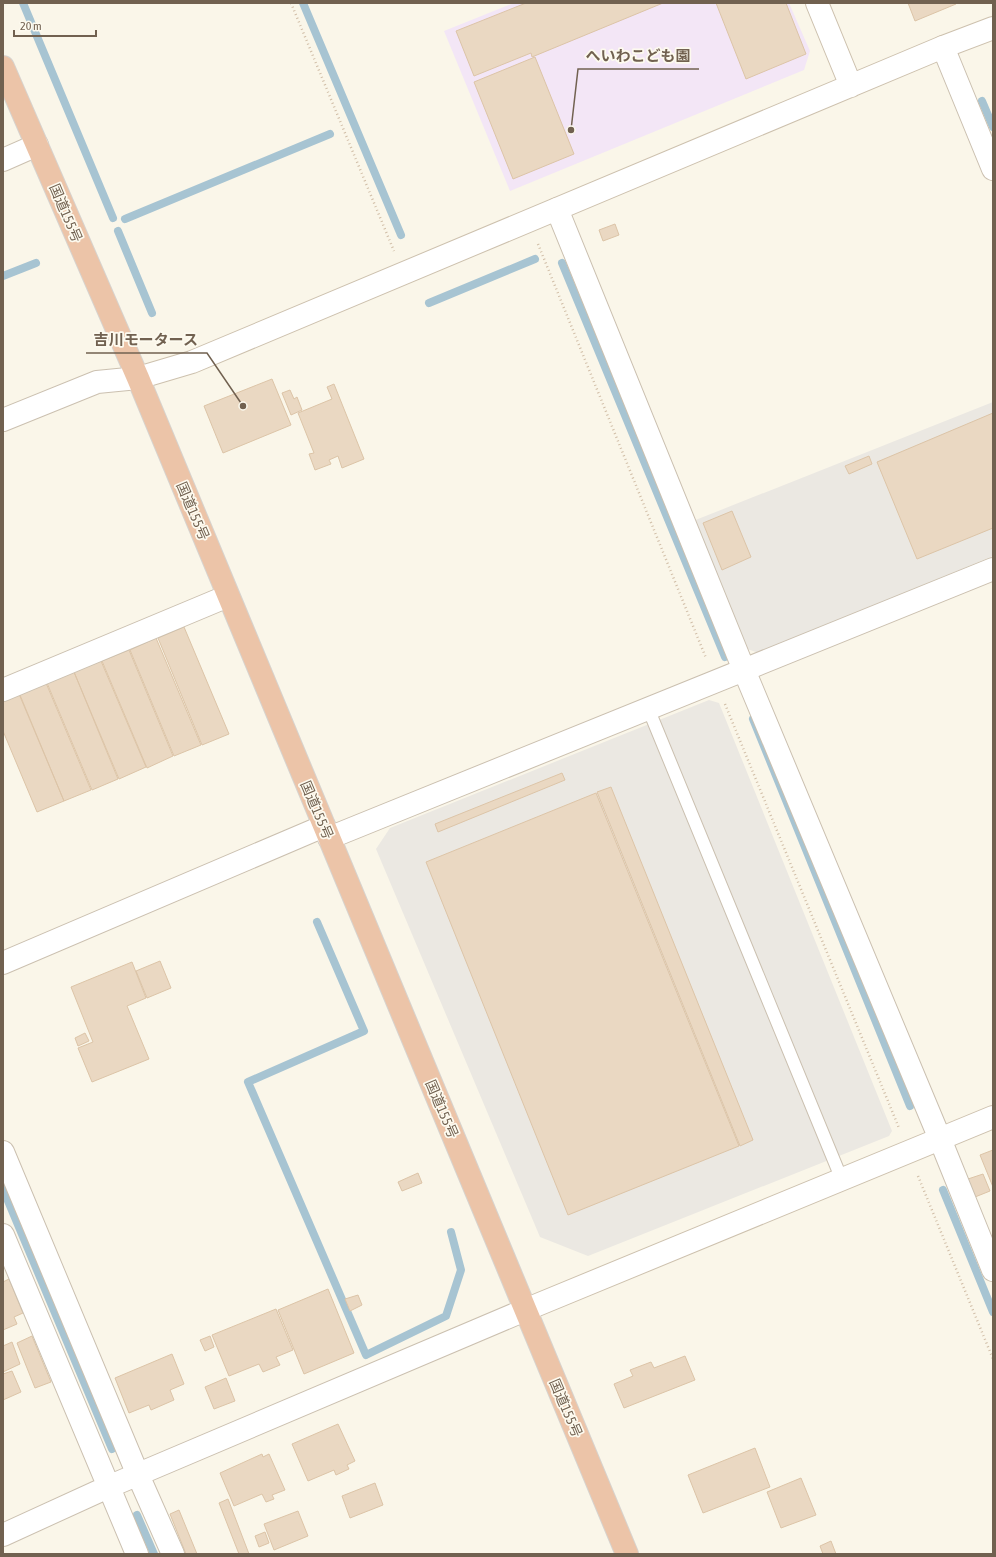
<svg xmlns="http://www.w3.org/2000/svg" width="996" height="1557" font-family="'Asap Condensed','Noto Sans JP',sans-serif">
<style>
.industrial{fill:#ebe8e2}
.education{fill:#f3e6f6}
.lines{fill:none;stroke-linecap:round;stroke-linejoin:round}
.stream{stroke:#a7c4d2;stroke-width:8}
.building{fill:#ead8c2;stroke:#dcc4a7}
.lane-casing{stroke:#cbc0b0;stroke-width:14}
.street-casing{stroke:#cbc0b0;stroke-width:24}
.secondary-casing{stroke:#cdc1ae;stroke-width:24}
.highway-casing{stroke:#d7d3ce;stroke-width:24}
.path{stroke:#d1bea7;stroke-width:2.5;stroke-dasharray:1 3;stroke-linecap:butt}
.lane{stroke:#fff;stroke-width:12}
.street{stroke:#fff;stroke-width:22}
.secondary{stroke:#fff;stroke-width:22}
.highway{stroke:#ecc4a8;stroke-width:22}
.labels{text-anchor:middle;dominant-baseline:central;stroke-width:3.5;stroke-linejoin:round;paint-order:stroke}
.street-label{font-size:14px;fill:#716150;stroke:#fdfaef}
.leader{fill:none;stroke:#716150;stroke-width:1.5}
.callout-dot{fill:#716150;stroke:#fdfaef;stroke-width:1.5}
.callout-label{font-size:15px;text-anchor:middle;font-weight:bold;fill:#716150;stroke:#fdfaef;stroke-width:3.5;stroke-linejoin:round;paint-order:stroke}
</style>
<rect width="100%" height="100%" fill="#faf6e9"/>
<path class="industrial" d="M993 402V556L759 653 747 649 693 521Z
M709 700 719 703 892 1131 889 1136 588 1256 540 1237 376 849 390 828Z"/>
<path class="education" d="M514 3H789L810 51 804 70 510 191 444 31Z"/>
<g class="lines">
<path class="stream" d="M23 3 113 218
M303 3 401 235
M982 101 993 127
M125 219 330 134
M118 231 152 313
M562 263 725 657
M3 276 36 263
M429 303 535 259
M753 719 910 1106
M317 922 364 1031 248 1082 366 1355 446 1316 461 1270 451 1232
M3 1189 112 1449
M943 1190 993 1312
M137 1515 154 1554"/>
</g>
<path class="building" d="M526 3H663L532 57 531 53 474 76 456 31Z
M716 3H786L806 54 746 79Z
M908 3H956V4L915 21Z
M535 57 574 154 513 179 474 82Z
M615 224 619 235 603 241 599 230Z
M272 379 291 425 223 453 204 406Z
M334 384 364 459 342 468 338 456 329 460 331 464 315 470 309 454 314 453 298 413 332 399 327 387Z
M290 390 294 399 297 397 302 410 291 415 282 393Z
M993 413V528L917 559 877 462Z
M869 456 872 464 849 474 845 466Z
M732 511 751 557 722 570 703 523Z
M184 627 229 734 202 745 158 638Z
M156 638 201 745 174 756 130 650Z
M129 650 173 756 147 768 102 661Z
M101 661 146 767 119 779 74 672Z
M74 672 118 779 92 790 47 683Z
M46 683 91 790 64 801 20 695Z
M19 694 64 801 37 812 3 731V701Z
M562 773 565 780 438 832 435 824Z
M611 787 753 1140 740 1146 597 792Z
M596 793 739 1146 568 1215 426 862Z
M160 961 171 988 147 998 136 971Z
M132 962 146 998 127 1006 149 1059 92 1082 78 1048 93 1042 71 987Z
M85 1033 89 1041 78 1046 75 1038Z
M993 1150V1187L980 1155Z
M418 1173 422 1183 402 1191 398 1182Z
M983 1174 990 1191 975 1197 968 1179Z
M9 1279 23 1313 14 1317 17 1324 3 1330V1282Z
M328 1289 354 1353 304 1374 278 1310Z
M358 1295 362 1305 350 1311 345 1299Z
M276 1309 293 1350 276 1357 280 1365 263 1372 259 1364 229 1376 212 1335Z
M32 1336 51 1382 35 1388 17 1343Z
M210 1336 214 1347 205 1351 200 1340Z
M12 1342 20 1364 3 1372V1346Z
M172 1354 184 1384 170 1390 174 1400 151 1410 149 1405 129 1413 115 1378Z
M685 1356 695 1380 624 1408 614 1384 633 1376 630 1370 651 1362 654 1368Z
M12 1371 21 1392 3 1400V1374Z
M226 1378 235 1401 214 1409 205 1387Z
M338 1424 355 1461 347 1465 349 1469 336 1475 334 1470 308 1481 292 1444Z
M755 1448 770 1487 703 1513 688 1475Z
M262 1454 263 1457 269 1454 285 1490 272 1495 274 1499 266 1502 262 1494 234 1506 220 1473Z
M801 1478 816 1515 781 1528 767 1492Z
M375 1483 383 1505 350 1518 342 1496Z
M228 1499 249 1554H239L219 1503Z
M179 1510 197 1554H186L170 1514Z
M298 1511 308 1536 274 1550 264 1524Z
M265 1532 269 1543 259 1547 255 1536Z
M831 1541 836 1554H823L820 1546Z"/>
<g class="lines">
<defs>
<path id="lane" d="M648 708 842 1180"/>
<path id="street" d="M943 47 993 169
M3 160 37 145
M557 209 744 670 940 1139 993 1270
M3 420 97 382 138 378
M3 690 228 596
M329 838 993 569
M3 963 324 826
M3 1152 138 1475 173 1554
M3 1235 137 1554
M3 1535 108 1487 525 1310"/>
<path id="secondary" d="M817 3 851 86
M138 378 192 362 943 47 993 28
M525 1310 993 1117"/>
<path id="highway" d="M3 67 138 378 627 1554"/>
</defs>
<use href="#lane" class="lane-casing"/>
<use href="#street" class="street-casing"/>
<use href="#secondary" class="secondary-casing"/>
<use href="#highway" class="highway-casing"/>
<path class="path" d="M291 3 394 251
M538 244 706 658
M725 704 899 1128
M918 1176 993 1359"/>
<use href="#lane" class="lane"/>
<use href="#street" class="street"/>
<use href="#secondary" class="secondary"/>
<use href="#highway" class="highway"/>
</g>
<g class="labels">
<g class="street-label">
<text transform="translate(66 213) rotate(67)">国道155号</text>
<text transform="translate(193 511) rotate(67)">国道155号</text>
<text transform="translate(317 810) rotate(67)">国道155号</text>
<text transform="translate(442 1109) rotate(67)">国道155号</text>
<text transform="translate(566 1408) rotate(67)">国道155号</text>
</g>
</g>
<path class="leader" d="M571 130L578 69H699M243 406L207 353H86"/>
<g class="callout-dot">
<circle cx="571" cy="130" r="4"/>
<circle cx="243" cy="406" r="4"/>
</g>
<g class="callout-label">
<text x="638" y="61">へいわこども園</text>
<text x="146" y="345">吉川モータース</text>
</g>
<rect width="996" height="1557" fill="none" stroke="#716150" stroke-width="8"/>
<path d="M14 30v6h82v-6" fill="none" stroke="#716150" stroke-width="2"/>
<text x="20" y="30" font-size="12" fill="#716150" stroke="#fdfaef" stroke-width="3" paint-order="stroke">20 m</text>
</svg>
